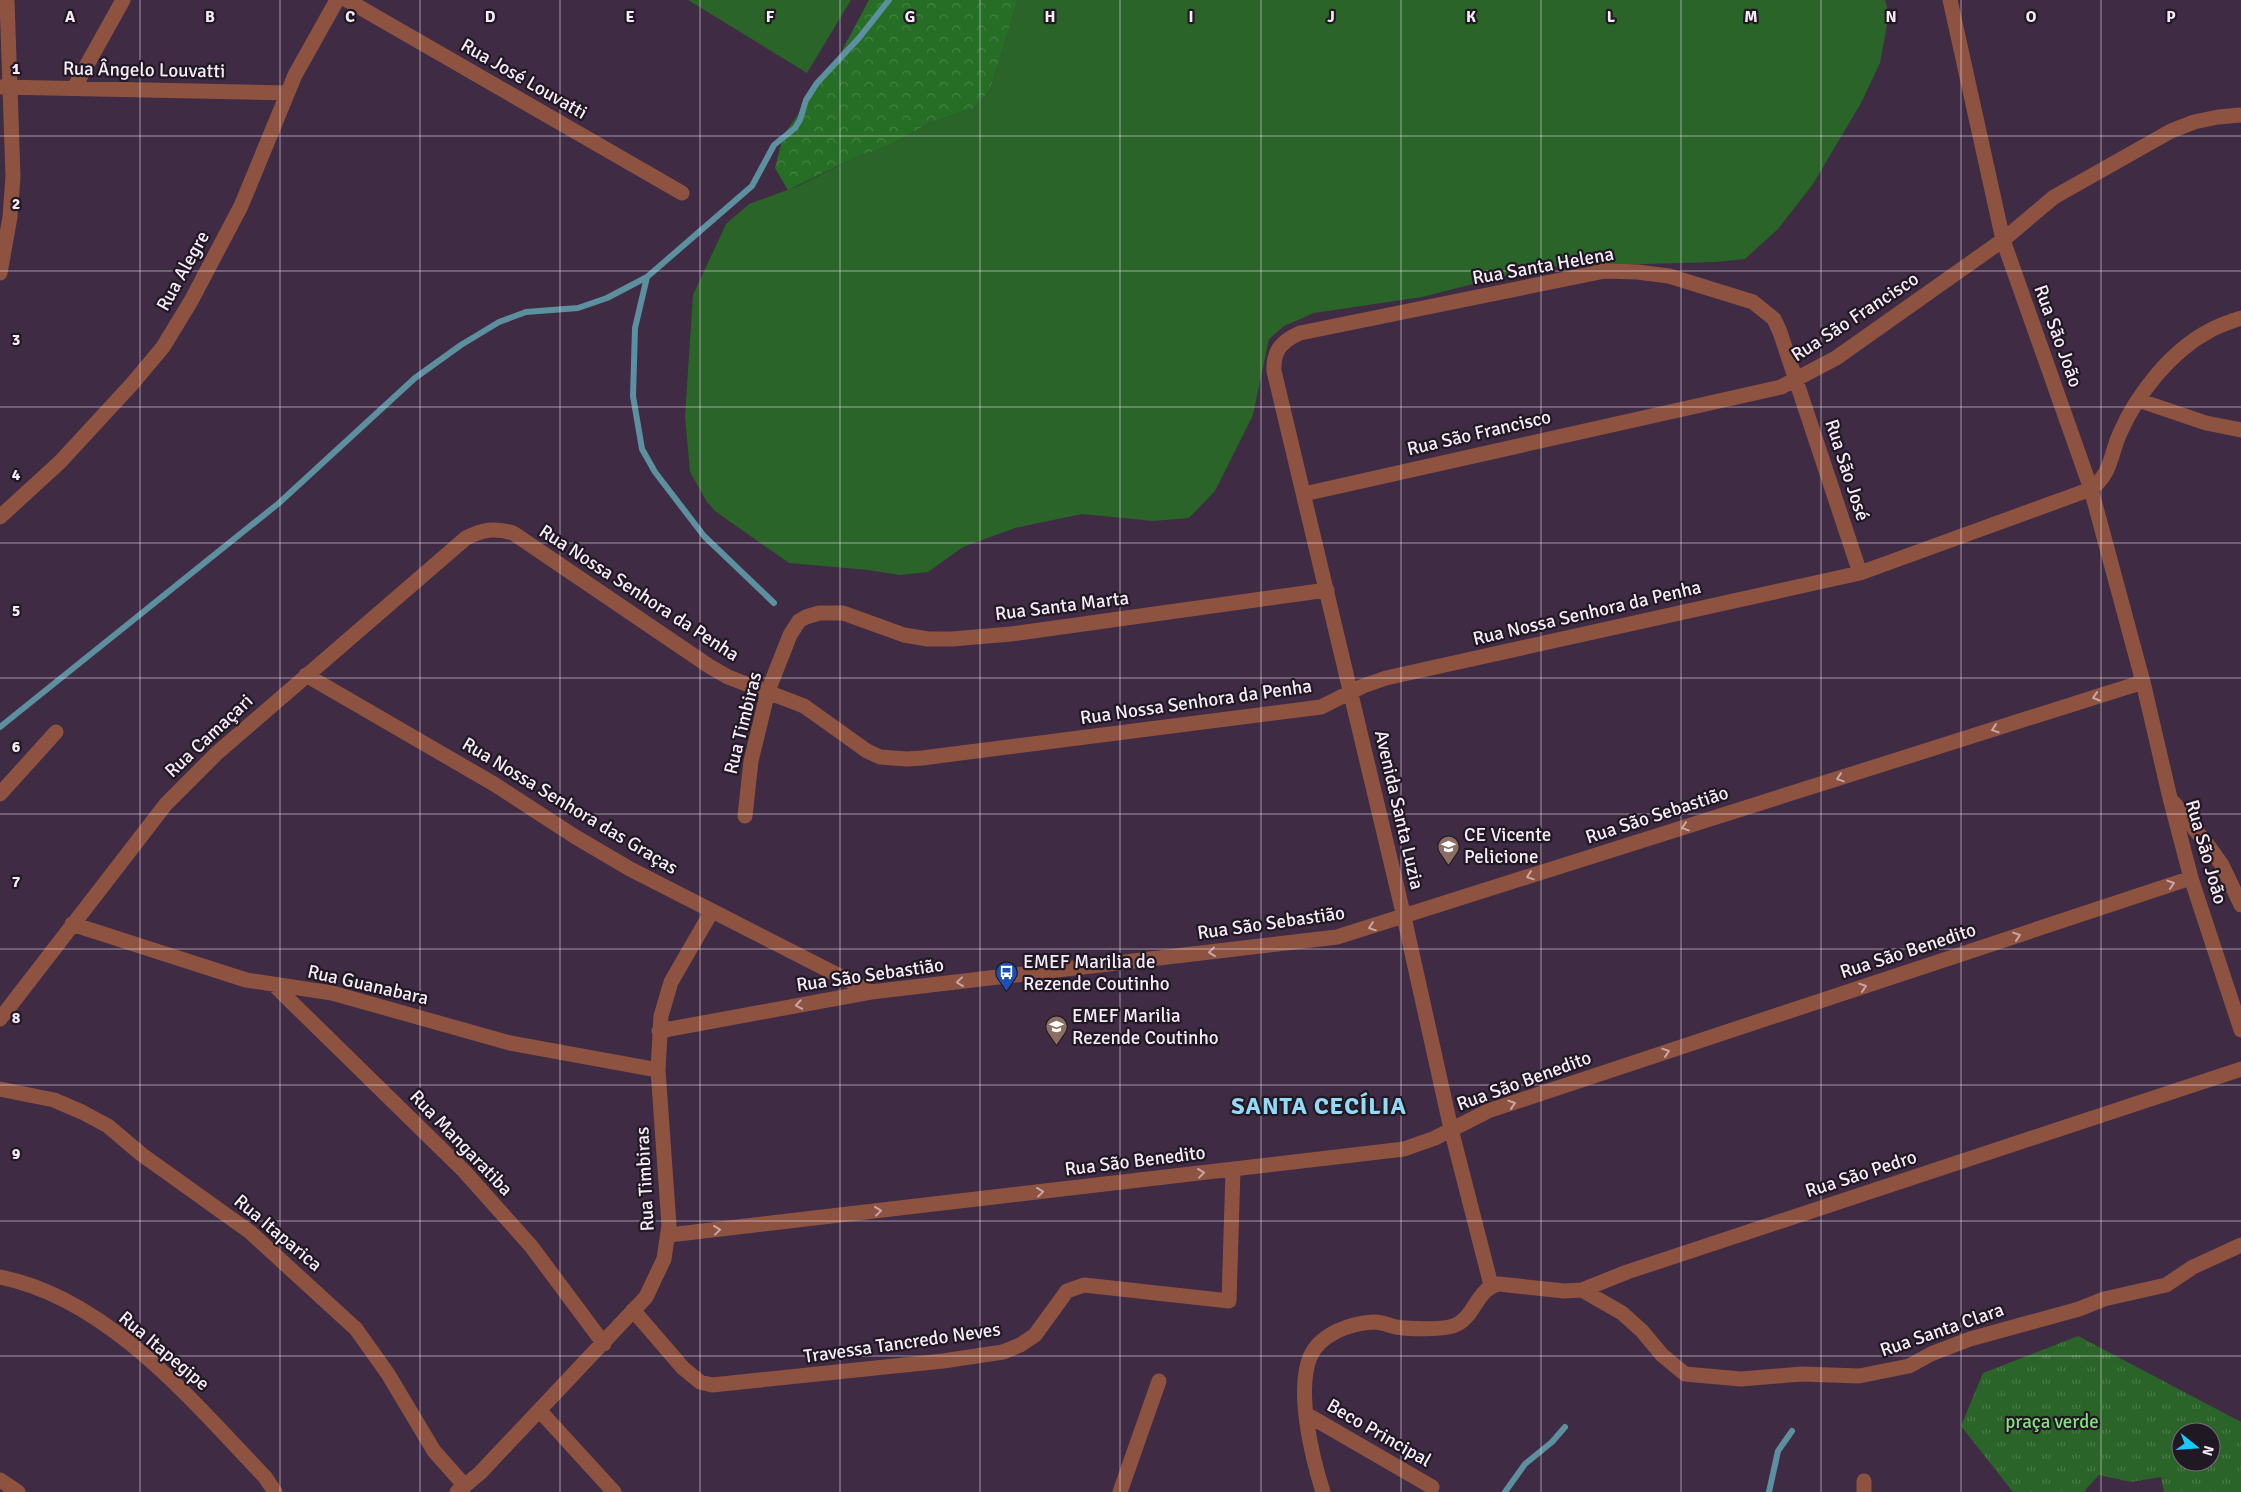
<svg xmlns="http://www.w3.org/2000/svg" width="2241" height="1492" font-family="Signika,sans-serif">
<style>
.green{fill:#2a6428}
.forest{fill:url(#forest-crowns)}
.park{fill:url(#park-tufts);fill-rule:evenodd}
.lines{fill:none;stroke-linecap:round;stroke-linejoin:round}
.stream{stroke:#5c909f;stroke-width:6}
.street{stroke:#8e5340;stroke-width:15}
.oneway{stroke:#c8a6a6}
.grid{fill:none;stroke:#f7eaf9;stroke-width:1;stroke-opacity:0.55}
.labels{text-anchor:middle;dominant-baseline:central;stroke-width:4.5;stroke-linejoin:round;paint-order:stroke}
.street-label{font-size:19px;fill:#f7eaf9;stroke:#201822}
.poi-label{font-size:19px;fill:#f7eaf9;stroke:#201822;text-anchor:start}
.park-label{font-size:19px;fill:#85e180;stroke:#201822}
.district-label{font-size:24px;font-weight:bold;letter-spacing:1px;fill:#94daf6;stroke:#201822}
.grid-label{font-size:16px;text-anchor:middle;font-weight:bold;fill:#f7eaf9;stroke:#201822;stroke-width:4.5;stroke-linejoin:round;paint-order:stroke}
</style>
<defs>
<pattern id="forest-crowns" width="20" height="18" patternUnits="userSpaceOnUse" patternTransform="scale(1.25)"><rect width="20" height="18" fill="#266d25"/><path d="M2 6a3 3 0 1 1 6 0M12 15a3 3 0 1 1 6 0" fill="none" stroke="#468245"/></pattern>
<pattern id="park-tufts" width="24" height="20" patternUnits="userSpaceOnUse" patternTransform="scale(1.25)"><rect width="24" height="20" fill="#2a6428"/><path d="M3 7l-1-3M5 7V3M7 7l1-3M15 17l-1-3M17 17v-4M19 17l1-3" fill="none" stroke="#4a7a48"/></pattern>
</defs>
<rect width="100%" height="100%" fill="#3f2b43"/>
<path class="green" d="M688 0H851L807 73Z
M1018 0H1885L1889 14 1880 63 1861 103 1813 184 1778 229 1745 259 1715 262 1540 267 1422 297 1314 313 1284 326 1269 339 1253 415 1215 491 1189 518 1153 521 1082 514 1015 528 963 547 928 572 900 575 868 570 789 563 715 511 707 502 690 472 685 416 693 295 726 224 749 204 798 186 854 158 889 146 929 123 974 108 990 90Z"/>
<path class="forest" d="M869 0H1018L990 90 974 108 929 123 889 146 854 158 788 190 775 168 783 136 838 58Z"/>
<path class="park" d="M2078 1336 2241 1422V1492H2164L2161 1477 2131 1482 2099 1475 2086 1489 2085 1492H2013L1961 1426 1983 1373ZM2181 1432H2211V1462H2181Z"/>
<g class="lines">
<path class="stream" d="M647 277 635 328 633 396 642 449 655 472 704 536 774 603
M0 727 279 503 415 378 461 345 499 322 526 312 578 308 607 298 647 277 752 186 774 145 795 128 800 120 806 100 817 83 859 38 889 0
M1505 1492 1525 1464 1552 1442 1565 1427
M1769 1492 1778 1451 1792 1431"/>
<path class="street" d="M347 0 682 193
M1950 0 2003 240 2091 489 2143 682 2170 798 2191 878 2241 1030
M0 87 287 93
M74 88 123 0
M0 273 10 217 13 176 7 0
M2138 400 2206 423 2241 430
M1304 494 1781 387 1836 358 2003 240 2054 197 2171 131 2194 122 2218 117 2241 115
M0 517 60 462 132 384 163 347 191 301 241 206 295 75 337 0
M306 675 494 784 574 836 630 869 871 992
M0 794 56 732
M2174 803 2209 847 2222 865 2241 905
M745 816 751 761 768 691 790 635 799 621 806 617 819 613H843L904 635 928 639H952L1011 634 1327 590
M72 924 246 980 332 993 510 1043 658 1070
M274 985 464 1171 531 1246 604 1344
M0 1019 166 804 217 753 466 538C483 529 495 528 513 533L709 666 728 677 804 706 867 751 880 757 907 759 922 758 1321 707 1363 686 1386 678 1860 573 2091 489C2112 473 2110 455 2120 433 2137 394 2171 351 2209 331 2219 325 2230 322 2241 318
M659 1031 871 992 1337 937 2143 682
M0 1089 54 1100 82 1112 108 1126 141 1154 250 1232 356 1329 388 1374 434 1451 465 1486
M669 1235 1404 1149 1435 1138 1488 1111 2191 878
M0 1277C108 1298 193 1402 265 1477L275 1492
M1491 1285 1451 1129 1404 917 1274 371C1273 350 1282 341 1300 333L1605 271 1637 272 1669 276 1753 302 1774 319 1780 332 1860 573
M1582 1290 1622 1313 1642 1331 1662 1355 1685 1374 1741 1379 1802 1374 1859 1376 1909 1366 1931 1354 1970 1339 2079 1309 2104 1299 2166 1285 2193 1267 2241 1245
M633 1310 683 1368 700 1382 712 1385 943 1361 1003 1352 1020 1345 1035 1335 1067 1291 1084 1285 1229 1301 1233 1170
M540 1411 614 1492
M1306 1414 1432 1487
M0 1480 18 1492
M1864 1481V1492
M457 1492 480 1473 646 1297 664 1259 669 1225 658 1070 661 1016 671 982 712 911
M1120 1492 1159 1381
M1323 1492C1312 1457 1296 1392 1310 1357 1320 1334 1350 1323 1374 1322 1382 1322 1388 1325 1396 1327 1408 1329 1441 1330 1453 1326 1475 1319 1476 1288 1499 1284L1564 1291 1582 1290 1627 1272 2241 1069"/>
</g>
<defs><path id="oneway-chevron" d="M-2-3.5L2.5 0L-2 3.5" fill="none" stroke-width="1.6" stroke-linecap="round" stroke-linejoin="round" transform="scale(1.25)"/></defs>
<g class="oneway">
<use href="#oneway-chevron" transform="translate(2096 697) rotate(163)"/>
<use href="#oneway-chevron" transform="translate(1995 729) rotate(162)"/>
<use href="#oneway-chevron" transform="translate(1840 778) rotate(162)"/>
<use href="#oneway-chevron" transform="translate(1685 827) rotate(162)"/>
<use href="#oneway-chevron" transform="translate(1530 876) rotate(162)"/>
<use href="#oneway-chevron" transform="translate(2171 884) rotate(-18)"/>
<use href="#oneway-chevron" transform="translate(1372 927) rotate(161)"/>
<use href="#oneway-chevron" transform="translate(2017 936) rotate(-18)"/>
<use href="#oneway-chevron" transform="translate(1212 952) rotate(173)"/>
<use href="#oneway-chevron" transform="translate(960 982) rotate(174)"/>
<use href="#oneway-chevron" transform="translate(1863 987) rotate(-18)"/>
<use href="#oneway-chevron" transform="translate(799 1005) rotate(170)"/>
<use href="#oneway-chevron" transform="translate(1666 1052) rotate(-18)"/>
<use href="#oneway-chevron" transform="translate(1512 1104) rotate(-18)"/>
<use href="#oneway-chevron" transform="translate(1201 1173) rotate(-7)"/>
<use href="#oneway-chevron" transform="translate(1040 1192) rotate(-7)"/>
<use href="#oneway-chevron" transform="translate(878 1211) rotate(-7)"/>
<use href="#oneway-chevron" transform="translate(717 1230) rotate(-7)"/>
</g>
<path class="grid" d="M140 0V1492M280 0V1492M420 0V1492M560 0V1492M700 0V1492M840 0V1492M980 0V1492M1120 0V1492M1261 0V1492M1401 0V1492M1541 0V1492M1681 0V1492M1821 0V1492M1961 0V1492M2101 0V1492M0 136H2241M0 271H2241M0 407H2241M0 543H2241M0 678H2241M0 814H2241M0 949H2241M0 1085H2241M0 1221H2241M0 1356H2241"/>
<defs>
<symbol id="school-pin" viewBox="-11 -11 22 30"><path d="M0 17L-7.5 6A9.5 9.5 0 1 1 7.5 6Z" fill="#8d6e63" stroke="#201822"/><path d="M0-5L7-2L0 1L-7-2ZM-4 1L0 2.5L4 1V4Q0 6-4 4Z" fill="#fff"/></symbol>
<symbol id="bus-pin" viewBox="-11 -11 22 30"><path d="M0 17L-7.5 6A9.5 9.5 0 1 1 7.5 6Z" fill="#1a4fb4" stroke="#201822"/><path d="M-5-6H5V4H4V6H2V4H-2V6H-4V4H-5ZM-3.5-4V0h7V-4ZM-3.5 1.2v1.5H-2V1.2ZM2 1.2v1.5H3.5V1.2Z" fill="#fff"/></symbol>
</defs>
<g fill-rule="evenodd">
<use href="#school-pin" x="1436" y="834" width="25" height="34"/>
<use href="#bus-pin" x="994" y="960" width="25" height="34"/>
<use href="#school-pin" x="1044" y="1014" width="25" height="34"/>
</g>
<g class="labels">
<g class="street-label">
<text transform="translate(144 70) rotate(1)">Rua Ângelo Louvatti</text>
<text transform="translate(524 79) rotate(30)">Rua José Louvatti</text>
<text transform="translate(1543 266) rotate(-10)">Rua Santa Helena</text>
<text transform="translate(183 271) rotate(-61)">Rua Alegre</text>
<text transform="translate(1855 317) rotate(-33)">Rua São Francisco</text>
<text transform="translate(2058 336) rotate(70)">Rua São João</text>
<text transform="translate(1479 433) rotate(-13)">Rua São Francisco</text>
<text transform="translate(1847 470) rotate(72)">Rua São José</text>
<text transform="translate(639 593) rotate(33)">Rua Nossa Senhora da Penha</text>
<text transform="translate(1062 606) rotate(-7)">Rua Santa Marta</text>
<text transform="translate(1587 613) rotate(-13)">Rua Nossa Senhora da Penha</text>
<text transform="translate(1196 702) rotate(-8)">Rua Nossa Senhora da Penha</text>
<text transform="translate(743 723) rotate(-76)">Rua Timbiras</text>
<text transform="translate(209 736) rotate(-43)">Rua Camaçari</text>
<text transform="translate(570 806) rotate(31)">Rua Nossa Senhora das Graças</text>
<text transform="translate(1399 810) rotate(77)">Avenida Santa Luzia</text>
<text transform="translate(1657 815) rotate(-18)">Rua São Sebastião</text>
<text transform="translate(2206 852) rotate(74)">Rua São João</text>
<text transform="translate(1271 923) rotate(-8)">Rua São Sebastião</text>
<text transform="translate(1908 951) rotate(-18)">Rua São Benedito</text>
<text transform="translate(870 975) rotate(-8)">Rua São Sebastião</text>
<text transform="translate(368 985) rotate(13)">Rua Guanabara</text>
<text transform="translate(1524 1081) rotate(-20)">Rua São Benedito</text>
<text transform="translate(461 1143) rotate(46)">Rua Mangaratiba</text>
<text transform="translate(1135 1161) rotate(-7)">Rua São Benedito</text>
<text transform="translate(1861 1174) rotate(-18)">Rua São Pedro</text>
<text transform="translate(645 1179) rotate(-93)">Rua Timbiras</text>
<text transform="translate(278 1233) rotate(40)">Rua Itaparica</text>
<text transform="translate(1942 1330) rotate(-19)">Rua Santa Clara</text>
<text transform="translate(902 1343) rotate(-8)">Travessa Tancredo Neves</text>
<text transform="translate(164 1351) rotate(40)">Rua Itapegipe</text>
<text transform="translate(1379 1433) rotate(30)">Beco Principal</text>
</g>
<g class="poi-label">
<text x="1464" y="835">CE Vicente<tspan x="1464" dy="22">Pelicione</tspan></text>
<text x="1023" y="962">EMEF Marilia de<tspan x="1023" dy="22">Rezende Coutinho</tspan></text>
<text x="1072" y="1016">EMEF Marilia<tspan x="1072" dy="22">Rezende Coutinho</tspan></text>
</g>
<g class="park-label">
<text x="2052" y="1422">praça verde</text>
</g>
<g class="district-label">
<text x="1319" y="1106">SANTA CECÍLIA</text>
</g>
</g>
<g class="grid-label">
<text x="70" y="22">A</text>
<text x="210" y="22">B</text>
<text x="350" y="22">C</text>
<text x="490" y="22">D</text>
<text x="630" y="22">E</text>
<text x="770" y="22">F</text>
<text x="910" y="22">G</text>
<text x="1050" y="22">H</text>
<text x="1191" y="22">I</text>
<text x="1331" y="22">J</text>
<text x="1471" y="22">K</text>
<text x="1611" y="22">L</text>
<text x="1751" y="22">M</text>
<text x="1891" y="22">N</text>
<text x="2031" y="22">O</text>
<text x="2171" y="22">P</text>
<text x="16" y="74">1</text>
<text x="16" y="209">2</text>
<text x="16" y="345">3</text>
<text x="16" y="480">4</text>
<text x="16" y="616">5</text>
<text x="16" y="752">6</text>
<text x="16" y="887">7</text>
<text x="16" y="1023">8</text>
<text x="16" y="1159">9</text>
</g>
<g transform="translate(2196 1447) rotate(107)"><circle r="24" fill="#201822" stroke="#766c78"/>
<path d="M0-4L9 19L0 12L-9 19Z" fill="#17cafb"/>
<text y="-8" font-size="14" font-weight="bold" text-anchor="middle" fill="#f7eaf9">N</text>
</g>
</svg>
